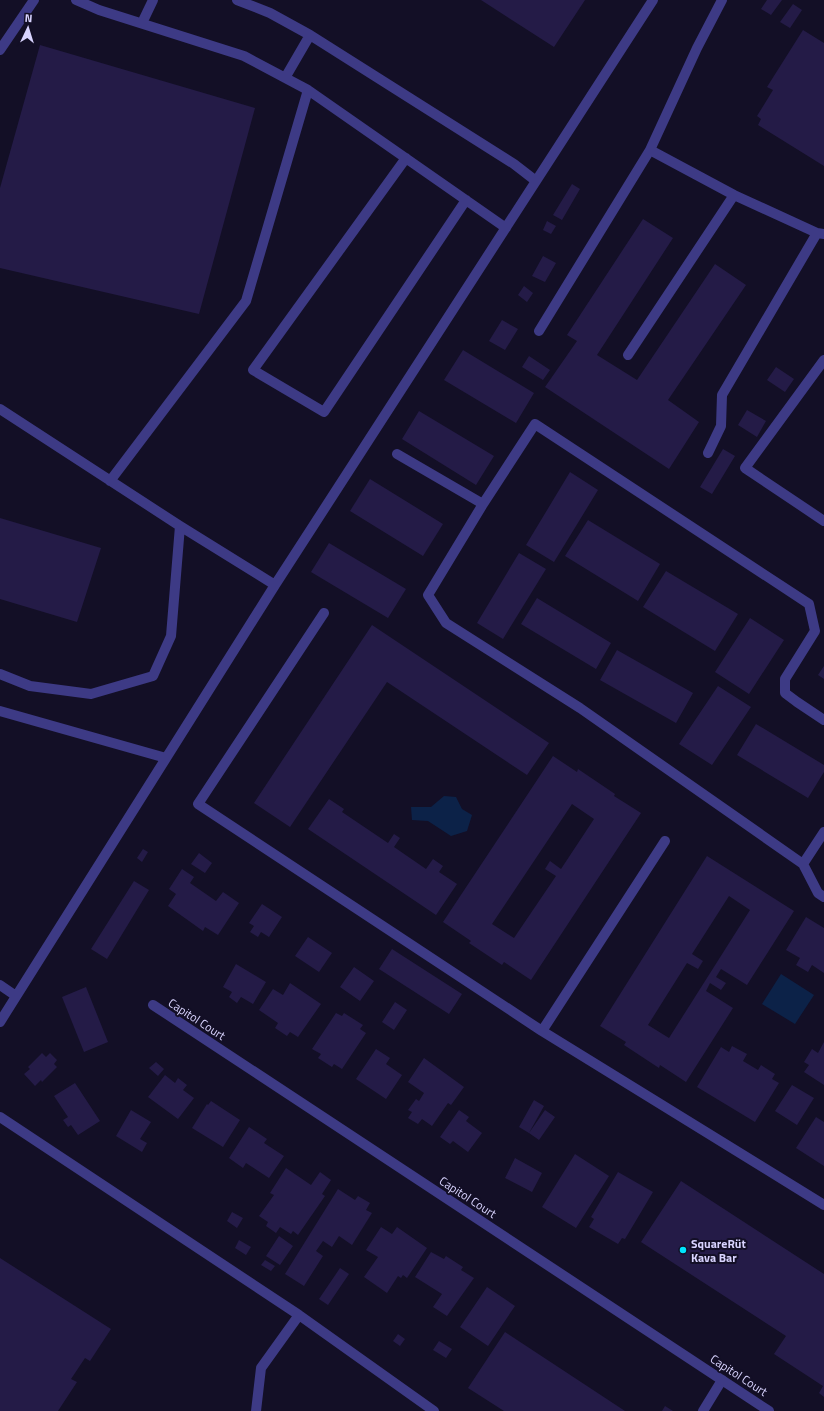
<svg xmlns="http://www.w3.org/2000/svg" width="824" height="1411" font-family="'Titillium Web',sans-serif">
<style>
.water{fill:#0c2248}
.building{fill:#241b47;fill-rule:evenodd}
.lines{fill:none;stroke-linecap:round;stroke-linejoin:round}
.lane{stroke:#3d3a85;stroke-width:10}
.street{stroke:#3d3a85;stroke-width:10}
.poi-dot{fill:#00e5ff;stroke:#130f26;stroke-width:1.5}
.labels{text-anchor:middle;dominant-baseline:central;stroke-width:4;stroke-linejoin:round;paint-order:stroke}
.street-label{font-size:12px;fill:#d9d4ff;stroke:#130f26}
.poi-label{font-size:12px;font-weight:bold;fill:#d9d4ff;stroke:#130f26;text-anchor:start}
</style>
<rect width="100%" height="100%" fill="#130f26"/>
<path class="water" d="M444 796 456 797 462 809 472 815 467 831 451 836 428 821 412 820 411 807H431Z
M781 974 814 995 795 1024 762 1004Z"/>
<path class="building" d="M481 0H585L554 47Z
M767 0H782L771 15 761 9Z
M793 4 802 10 790 28 780 22Z
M803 30 824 43V166L758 125 761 119 757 116 773 90 767 87Z
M40 45 255 108 199 314 0 268V188Z
M572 184 580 189 562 220 553 215Z
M643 219 673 238 597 355 637 380 715 264 746 285 668 400 699 422 669 469 545 387 577 341 567 335Z
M547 221 556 226 551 234 543 230Z
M543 256 556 263 545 282 532 276Z
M524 286 533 293 527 302 518 295Z
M502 320 518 329 505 350 489 341Z
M463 350 534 393 516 423 444 380Z
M529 356 550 370 543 380 522 367Z
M776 367 794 379 785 392 767 380Z
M747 410 766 421 757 437 738 425Z
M419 411 494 456 476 485 402 439Z
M723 449 735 456 712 494 700 487Z
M570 472 598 490 554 562 526 545Z
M370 479 443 524 423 556 350 511Z
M0 518 101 548 77 622 0 599Z
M588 520 660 564 638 601 565 556Z
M329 543 406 589 388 618 311 572Z
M519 553 546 569 503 639 477 623Z
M666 571 738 614 715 651 643 607Z
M537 598 611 643 596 669 521 624Z
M750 618 784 640 749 694 715 672Z
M372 625 549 743 527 775 387 682 290 827 254 803Z
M617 650 693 693 676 723 600 680Z
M824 666V679L818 675Z
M718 686 751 707 712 765 679 744Z
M756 724 824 765V772L808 798 737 755Z
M553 756 577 772 578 769 615 794 614 796 641 813 531 980 504 962 502 965 469 943 471 941 443 922ZM572 804 594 819 561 869 550 861 545 869 556 876 514 938 492 924Z
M329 799 344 809 342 812 388 843 394 834 400 838 394 847 426 869 433 859 443 866 439 872 457 884 436 915 308 829Z
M143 849 148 852 142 862 137 858Z
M199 853 212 863 205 873 191 864Z
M707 856 794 911 747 985 721 969 716 977 726 983 721 990 710 983 706 991 733 1008 686 1082 660 1065 659 1068 624 1045 626 1042 600 1026ZM729 896 750 910 669 1038 648 1025 687 963 698 969 703 961 692 954Z
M182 869 194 877 190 883 216 901 223 892 239 903 218 935 205 927 203 931 168 906 176 894 169 889Z
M134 881 149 890 107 959 91 949Z
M262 904 282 917 269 937 261 932 258 937 250 932 254 926 249 923Z
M806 917 824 928V973L812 965 808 972 796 965 800 958 786 950Z
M308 937 332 953 319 972 295 956Z
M392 949 462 994 449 1014 379 969Z
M236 964 266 982 253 1004 241 997 237 1003 229 997 232 992 223 987Z
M354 967 374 981 360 1001 340 987Z
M290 983 321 1004 298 1037 290 1032 287 1036 275 1028 278 1023 259 1010 273 989 283 995Z
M86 987 108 1042 84 1052 62 997Z
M395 1002 407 1010 394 1030 382 1022Z
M336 1013 342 1016 344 1013 363 1025 360 1029 366 1033 342 1069 334 1064 332 1067 318 1058 321 1054 312 1049Z
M824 1042V1085L804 1072 809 1065 804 1062 812 1049 818 1053Z
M732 1046 747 1054 743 1061 758 1070 761 1065 775 1074 772 1079 779 1083 755 1122 697 1087 721 1047 729 1052Z
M376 1049 390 1058 386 1064 402 1075 386 1099 356 1079Z
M42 1053 46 1057 50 1053 57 1060 54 1064 57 1067 42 1082 41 1080 35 1086 24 1074 30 1069 28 1067Z
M424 1058 464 1087 451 1105 448 1103 432 1126 422 1119 418 1124 408 1118 412 1112 408 1110 416 1099 419 1101 424 1093 408 1082Z
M156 1062 164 1069 158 1076 149 1068Z
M165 1075 175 1083 178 1078 187 1085 183 1090 194 1098 178 1119 148 1097Z
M75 1083 100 1121 78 1135 71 1125 68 1127 63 1120 68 1117 54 1096Z
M792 1085 814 1098 797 1125 775 1111Z
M534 1100 544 1106 529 1133 519 1127Z
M211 1101 240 1120 223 1147 192 1128 207 1104 208 1105Z
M131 1110 151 1122 140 1139 147 1143 142 1152 116 1136Z
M459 1110 469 1117 466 1121 482 1133 468 1152 453 1141 450 1144 440 1137Z
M545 1110 555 1117 539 1140 529 1133Z
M816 1117 824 1122V1166L796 1148Z
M249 1127 267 1139 264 1143 284 1156 269 1178 246 1163 243 1168 229 1158Z
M575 1154 609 1176 576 1228 542 1207Z
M515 1158 542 1173 532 1192 505 1178Z
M286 1168 311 1185 320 1172 331 1180 322 1194 325 1196 298 1235 293 1231 291 1234 280 1227 276 1233 266 1226 268 1222 259 1216 274 1195 270 1193Z
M618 1172 653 1192 625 1239 622 1238 618 1244 589 1227 594 1219 591 1217Z
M681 1181 824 1274V1397L819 1393 823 1386 774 1354 786 1336 641 1242Z
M338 1189 355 1200 358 1196 370 1203 366 1210 372 1213 352 1245 339 1236 332 1247 323 1241 316 1251 323 1256 304 1286 285 1274Z
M232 1212 243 1218 237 1228 227 1221Z
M381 1227 392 1234 397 1227 427 1248 407 1278 403 1275 401 1278 398 1276 387 1293 364 1277 378 1257 366 1250Z
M279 1236 293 1246 280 1265 266 1256Z
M239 1240 251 1247 246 1255 235 1248Z
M431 1252 444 1259 446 1256 463 1267 461 1270 474 1278 447 1316 433 1307 442 1294 415 1277Z
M0 1258 111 1329 90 1361 85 1358 71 1379 77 1382 58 1411H0Z
M265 1260 275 1266 271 1271 261 1265Z
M340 1268 349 1274 328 1305 319 1299Z
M487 1287 515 1306 488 1346 460 1327Z
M505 1332 508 1334 625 1411H504L468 1388Z
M398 1334 405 1339 400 1346 393 1341Z
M439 1341 452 1349 446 1358 433 1350Z
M665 1406 673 1411H662Z"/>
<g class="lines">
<path class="lane" d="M76 0 99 10 244 56 308 90 506 228
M237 0 270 13 310 35 514 164 536 181
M722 0 697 48 650 150 734 195 817 233 824 234
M142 23 153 0
M0 50 34 0
M285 78 310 35
M406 158 253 370 324 412 466 200
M539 331 650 150
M628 355 734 195
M824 360 745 468 824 521
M0 409 180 526 275 585
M708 453 721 426 722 395 817 233
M397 454 483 504
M110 481 246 301 308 90
M324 613 198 804 542 1031 824 1205
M0 674 30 686 91 694 153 676 171 636 180 526
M0 711 166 758
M824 720 797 702 785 693V679L815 631 809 604 535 424 483 504 428 595 446 623 580 708 803 864 818 893 824 897
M803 864 824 832
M0 985 16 996
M0 1022 275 585 653 0
M542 1031 665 841
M0 1117 299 1315 434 1411
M256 1411 261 1368 299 1315
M703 1411 722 1380"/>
<path class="street" d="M153 1005 769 1411"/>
</g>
<circle class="poi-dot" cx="683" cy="1250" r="4"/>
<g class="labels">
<g class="street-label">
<text transform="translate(197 1019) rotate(33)">Capitol Court</text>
<text transform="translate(468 1197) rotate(33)">Capitol Court</text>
<text transform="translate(739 1375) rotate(33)">Capitol Court</text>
</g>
<g class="poi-label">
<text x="691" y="1243">SquareRüt<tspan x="691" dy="14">Kava Bar</tspan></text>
</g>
</g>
<g transform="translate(28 28) rotate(4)" stroke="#130f26" stroke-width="3" paint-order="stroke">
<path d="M0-3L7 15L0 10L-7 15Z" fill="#d9d4ff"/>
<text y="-6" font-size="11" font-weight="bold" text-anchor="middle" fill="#d9d4ff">N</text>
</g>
</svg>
